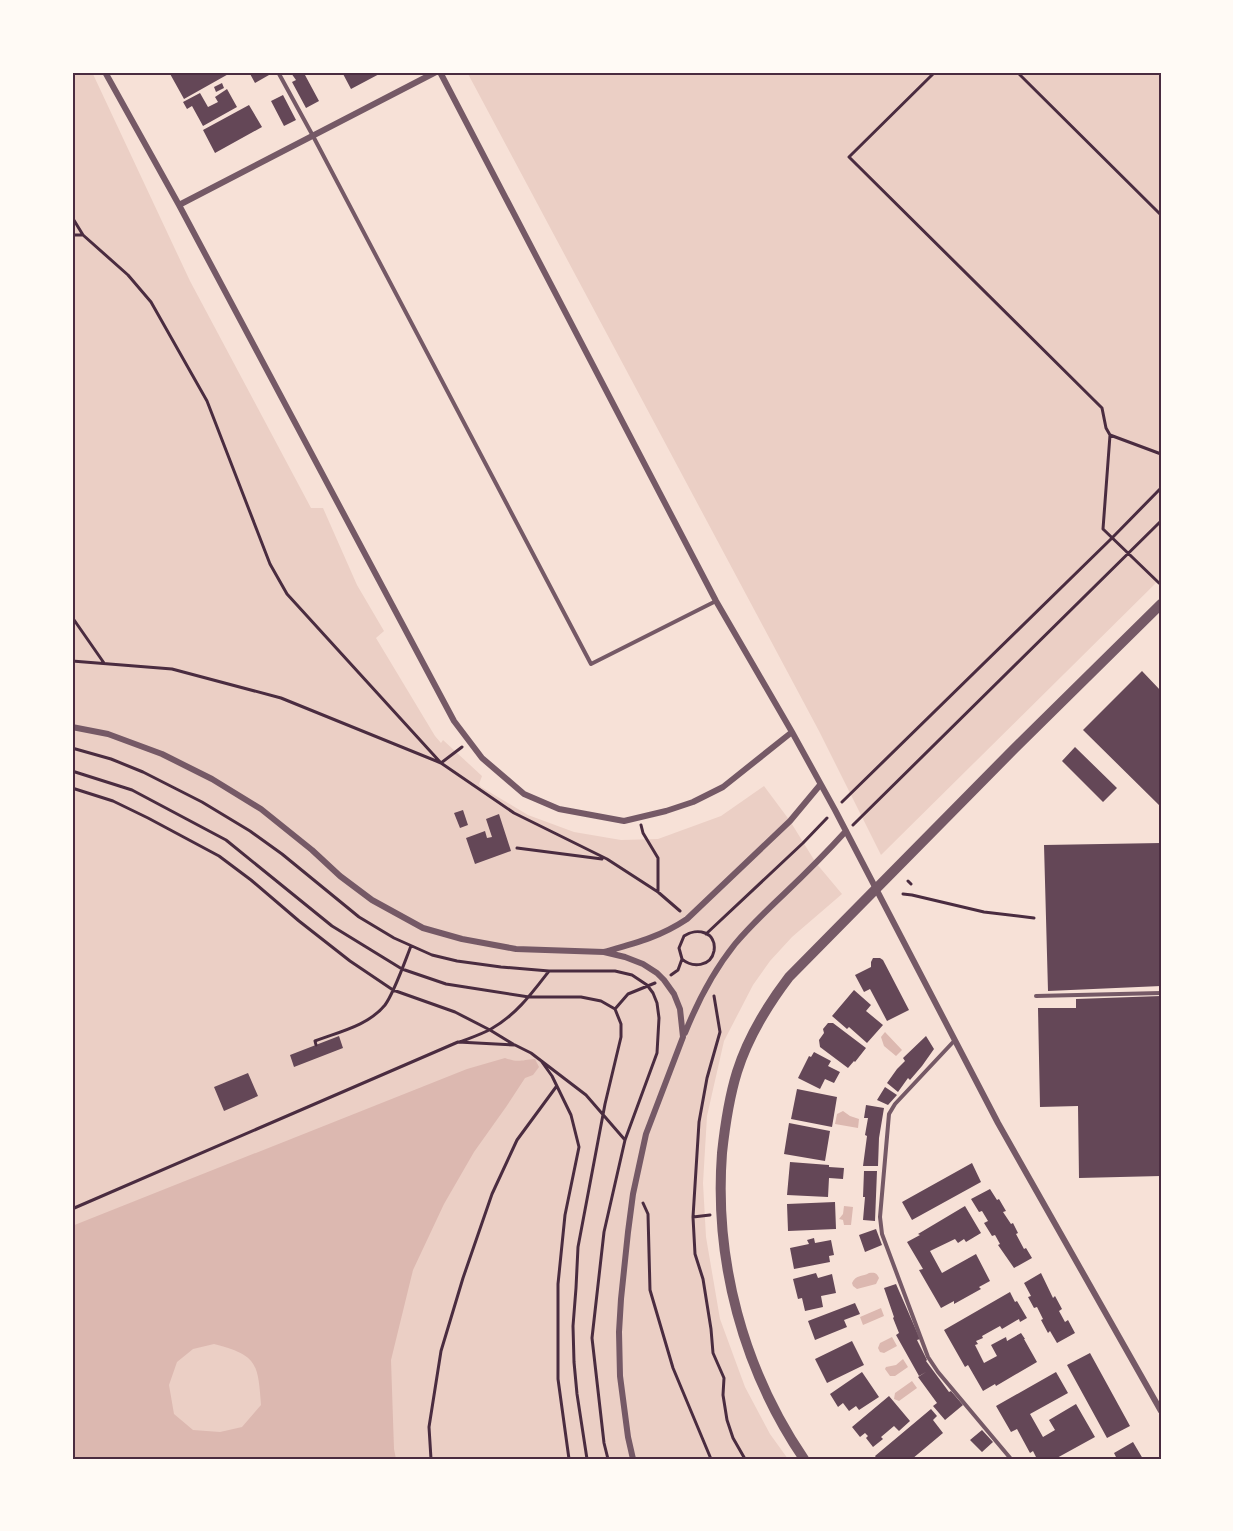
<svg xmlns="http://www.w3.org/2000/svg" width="1233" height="1531" font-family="Figtree,sans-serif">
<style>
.green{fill:#ebcfc5}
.water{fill:#dcb8b0;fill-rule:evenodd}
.building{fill:#644757}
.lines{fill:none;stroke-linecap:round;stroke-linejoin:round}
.path{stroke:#4a2c40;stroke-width:3}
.service{stroke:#755966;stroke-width:4}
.minor{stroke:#755966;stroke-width:6}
.tertiary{stroke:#755966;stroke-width:10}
.neatline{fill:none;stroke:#4a2c40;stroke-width:2}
</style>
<rect width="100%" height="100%" fill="#f7e1d7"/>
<path class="green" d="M72 72H92L190 281 311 508H323L357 585 384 631 376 638 435 736 441 743 443 740 482 776 479 784 481 787 528 815 574 832 621 840 658 839 721 816 764 786 790 821 816 863 842 894 792 937 770 961 753 985 724 1041 707 1116 703 1183 706 1237 720 1319 745 1387 770 1434 788 1459H72Z
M467 72H1161V578L881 855 819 731Z"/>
<path class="water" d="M885 1032 902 1050 896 1056 884 1046 881 1037Z
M505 1058C519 1063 521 1060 535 1059L539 1067 533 1075 525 1078 506 1107 474 1152 444 1204 413 1270 391 1360 394 1449 396 1459H72V1226L467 1069ZM214 1344C257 1355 258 1363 261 1405L242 1427 220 1432 193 1430 174 1414 169 1385 177 1362 193 1349Z
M843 1111 850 1116 859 1119 858 1128 835 1124 837 1114Z
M844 1206 853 1207 851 1225H844L843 1220 839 1219 843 1214Z
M869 1273C875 1272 877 1273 879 1278L876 1284 857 1289 853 1286 852 1283C856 1274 863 1277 869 1273Z
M881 1308 884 1316 863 1325 860 1317Z
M892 1337 897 1346 884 1353 880 1352 878 1348 880 1343Z
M903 1359 908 1367 895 1376H890L885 1369 886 1367 896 1365Z
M912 1381 917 1388 899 1401 894 1399 895 1393Z"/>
<path class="building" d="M169 72H232L184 99Z
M249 72H268L269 75 255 83Z
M293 72H305L307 75H305L319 101 306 108 292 82 296 80 291 73Z
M342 72H383L351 89Z
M222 83 224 88 216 92 214 87Z
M227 89 237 107 203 126 192 106 187 109 183 102 200 93 208 107 218 102 215 97Z
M283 95 296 120 284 126 271 101Z
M249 105 262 127 215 153 203 130Z
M1142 671 1161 691V807L1083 730Z
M1075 747 1117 788 1103 802 1062 761Z
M463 810 468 825 460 828 454 813Z
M499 814 511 851 475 864 466 838 485 831 487 838 492 837 486 819Z
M1161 843V986L1048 991 1044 845Z
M873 958H880L883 960 909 1010 887 1021 870 989 864 992 855 975 871 967V962Z
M854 990 871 1005 866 1011 883 1025 867 1043 849 1027 847 1029 832 1016Z
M1161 996V1176L1079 1178 1078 1106 1040 1107 1038 1008H1076V999Z
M828 1023H833L866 1048 855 1062 854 1061 848 1068 820 1047 819 1040 824 1033 823 1029Z
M339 1036 343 1048 294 1067 290 1055Z
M926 1036 934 1049 922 1066 910 1080 908 1078 898 1092 887 1083 897 1069 905 1061 903 1058Z
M814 1052 831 1061 828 1066 840 1072 834 1083 825 1079 820 1089 798 1078 809 1056 811 1057Z
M248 1073 258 1096 224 1111 214 1087Z
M885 1087 897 1095 888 1105 877 1100Z
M797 1089 837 1097 832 1127 791 1119Z
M866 1105 884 1108 879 1138 878 1166H863L867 1136 865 1135 868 1118H864Z
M789 1123 830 1131 825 1161 784 1154Z
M790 1162 829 1165V1167L844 1168 843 1179 829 1178 828 1197 787 1195Z
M972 1163 981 1182 912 1220 902 1202Z
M864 1171H877L875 1221 863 1220 865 1197H863Z
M990 1189 997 1200 999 1199 1006 1211 1003 1212 1011 1224 1013 1223 1018 1233 1016 1234 1024 1249 1026 1248 1032 1258 1014 1268 998 1245 1000 1244 995 1235 992 1236 984 1223 988 1221 982 1211 979 1212 971 1199Z
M835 1202 836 1229 788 1231 787 1204Z
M965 1206 981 1233 966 1242 964 1239 958 1243 955 1239 930 1251 942 1273 976 1254 990 1281 979 1287 981 1289 954 1304V1301L941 1308 919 1270 923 1269 907 1242 920 1235 918 1234Z
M876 1229 882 1245 865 1252 859 1235Z
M814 1238 815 1243 831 1240 834 1255 829 1256 830 1262 794 1269 790 1248 809 1244 807 1240Z
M816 1273 818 1278 832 1274 836 1293 821 1296 823 1307 805 1311 802 1298 798 1299 793 1279Z
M1041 1273 1053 1298 1055 1296 1062 1309 1059 1311 1065 1322 1068 1320 1075 1333 1057 1343 1050 1331 1048 1333 1041 1320 1043 1319 1037 1307 1034 1308 1028 1297 1031 1296 1024 1283Z
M896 1284 920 1339 917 1340 927 1360 926 1361 949 1392 951 1391 963 1405 945 1420 933 1406 937 1403 918 1377 926 1372 919 1376 896 1335 899 1333 893 1318 894 1317 884 1288Z
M1010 1292 1015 1302 1017 1301 1027 1318 1020 1322 1019 1319 1002 1329 1000 1326 982 1336 983 1338 976 1341 978 1344 975 1345 984 1363 997 1356 991 1345 1006 1337 1007 1341 1021 1333 1025 1339H1024L1037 1362 996 1386 995 1384 983 1391 968 1365 965 1367 944 1330Z
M855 1303 860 1314 844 1320 847 1327 815 1340 808 1321Z
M852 1341 864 1365 827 1383 815 1359Z
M1090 1353 1130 1426 1107 1438 1067 1365Z
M862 1372 879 1397 859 1410 856 1406 849 1411 843 1403 838 1407 830 1394Z
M1056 1372 1068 1393 1030 1414 1043 1437 1055 1430 1049 1420 1076 1404 1095 1437 1055 1459H1037L1033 1451 1030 1453 1017 1429 1011 1432 996 1406Z
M889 1396 910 1421 899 1431 894 1426 881 1437 883 1439 873 1447 866 1438 868 1436 865 1433 860 1437 852 1427Z
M931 1409 937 1416 933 1420 943 1433 912 1459H877L875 1456Z
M982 1430 993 1442 982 1452 970 1440Z
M1133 1442 1143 1459H1117L1114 1453Z"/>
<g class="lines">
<path class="path" d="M935 72 849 157 1102 408 1106 428 1110 435 1161 454
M1017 72 1161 215
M72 217 83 235
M72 235H83L128 275 151 302 207 401 270 564 287 594 441 763 514 813 607 859 658 892 680 911
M1110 435 1103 529 1159 583
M72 617 104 663
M72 661 172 669 281 698 441 763 462 747
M72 748 111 759 143 772 202 802 250 831 282 854 359 917 394 938 432 955 457 961 501 967 549 971H615L632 975 647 985 653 993 657 1003 659 1018 657 1053 625 1140 604 1232 592 1338 604 1443 608 1459
M72 771 132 790 226 840 332 926 402 969 446 984 529 997H581L601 1001 615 1009 621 1024V1037L605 1104 578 1247 576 1288 573 1326 574 1362 577 1394 587 1459
M72 788 113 801 148 818 219 856 251 880 299 921 350 961 393 990 455 1012 490 1030 513 1044
M842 802 1112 538 1161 488
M641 825 643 833 658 858V892
M853 825 1161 521
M517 848 602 859
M908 881 911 884
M903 894 912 895 984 912 1034 918
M706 934 803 843 827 818
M671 975 678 970 682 959 679 948 684 936C697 927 717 932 714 951 711 967 692 968 682 959
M714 996 720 1032 707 1078 699 1122 693 1217 695 1254 703 1279 711 1329 713 1353 724 1378 723 1395 727 1420 733 1438 745 1459
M615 1009 628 994 655 983
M460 1042C470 1038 482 1034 491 1029 516 1015 532 993 549 971
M316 1045 315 1041C338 1032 368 1026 385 1005 394 993 405 961 411 946
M542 1062 552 1076 571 1115 579 1147 565 1215 558 1284V1379L569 1459
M643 1203 648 1214 650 1290 673 1368 711 1459
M72 1209 458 1042 515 1045 531 1053 586 1095 625 1140
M693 1217 710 1215
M431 1459 429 1427 441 1351 463 1278 492 1194 517 1140 556 1087"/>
<path class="service" d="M278 72 313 136 591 664 716 601
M1036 996 1161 993
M955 1040 895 1104 889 1114 880 1217 882 1234 928 1357 938 1372 1011 1459"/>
<path class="minor" d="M105 72 179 205 454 721 482 758 524 794 559 809 624 821 666 811 693 802 723 787 792 732
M440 72 716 601 792 732 835 810 998 1123 1161 1411
M179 205 436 72
M72 727 108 734 162 754 212 779 261 809 312 850 340 876 372 900 423 928 462 939 516 949 604 952 625 957 643 964 657 973 664 980 674 994 680 1009 683 1037 646 1134 633 1194 628 1232 621 1299 619 1332 620 1376 628 1437 633 1459
M604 952C636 943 660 937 687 919L790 821 820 785
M685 1033C697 1003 715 969 735 944 750 926 767 910 784 894 805 874 826 853 846 831"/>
<path class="tertiary" d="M804 1459C743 1369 714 1261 722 1153 725 1125 729 1098 737 1072 748 1037 767 1006 789 977L1012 751 1161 604"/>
</g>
<rect width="1233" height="1531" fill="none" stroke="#fffaf5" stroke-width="147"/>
<rect x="74" y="74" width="1086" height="1384" class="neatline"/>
</svg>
